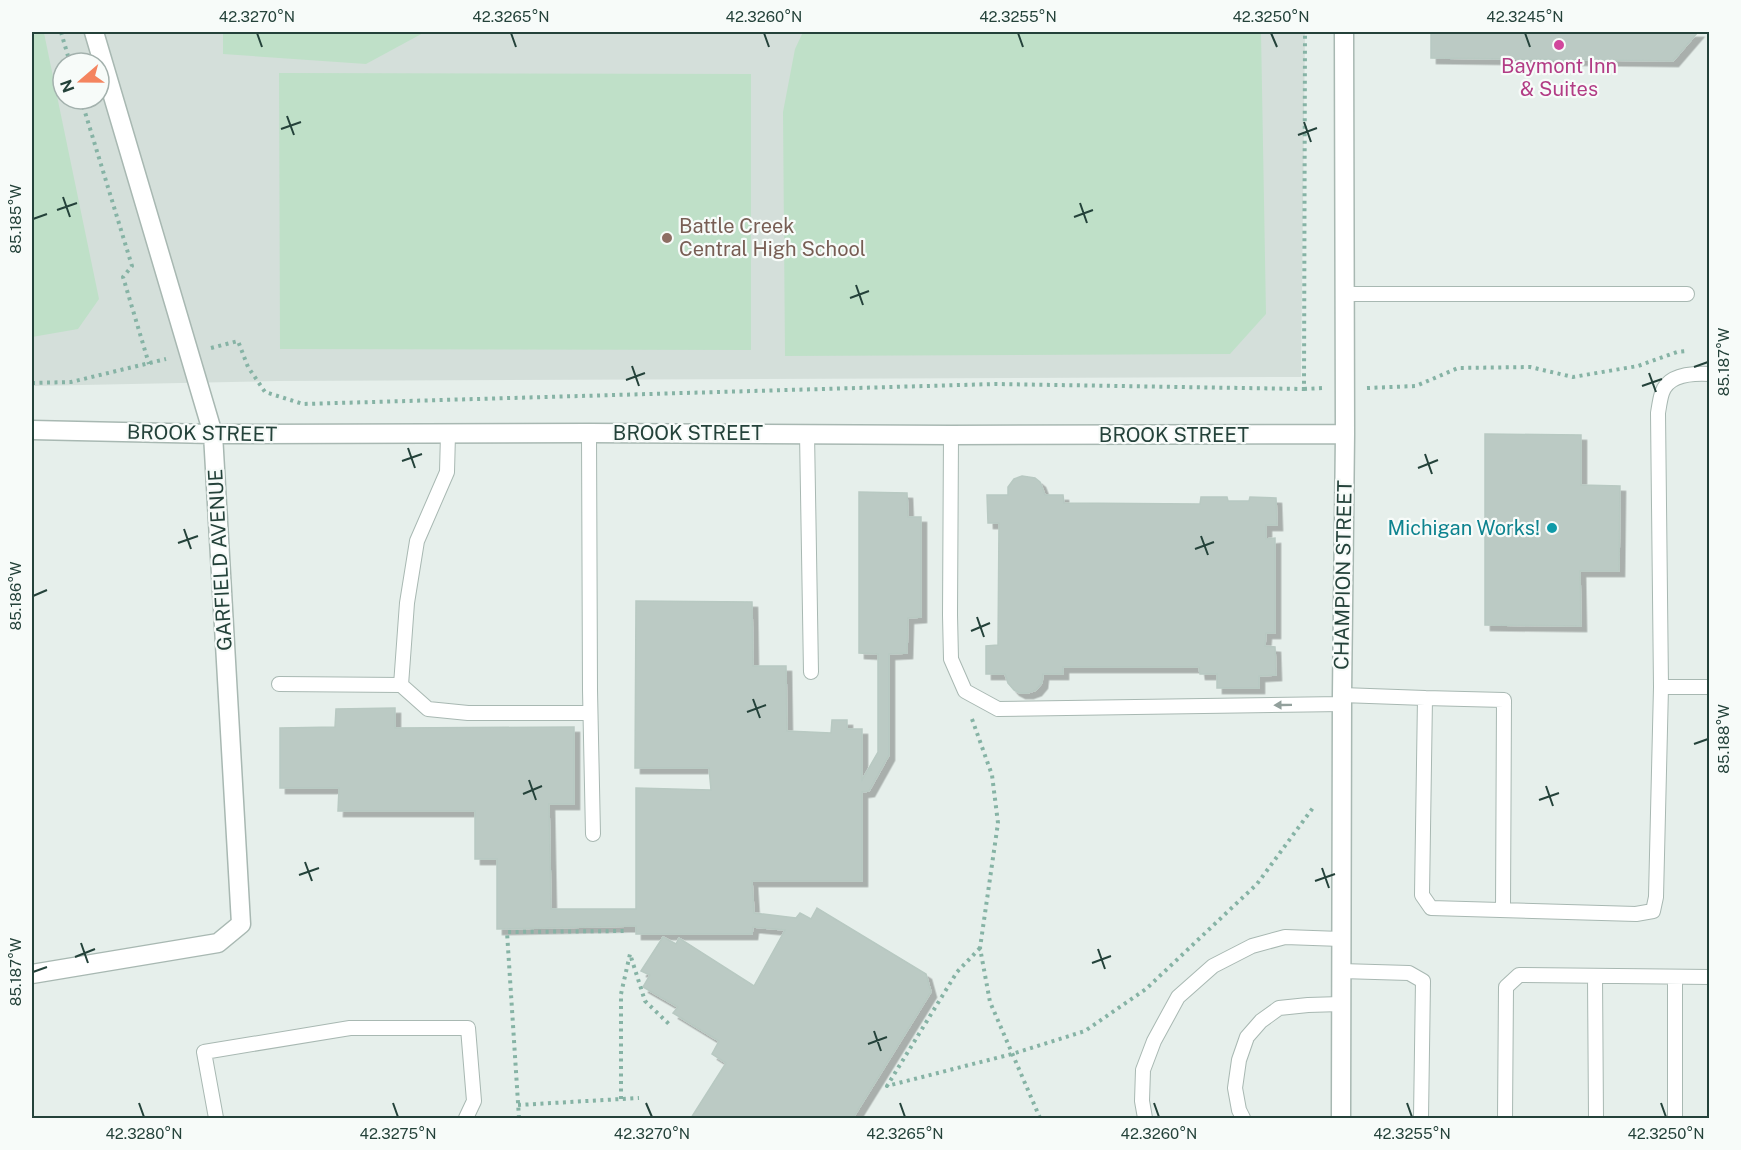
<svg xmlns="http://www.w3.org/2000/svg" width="1741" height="1150" font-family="'Public Sans',sans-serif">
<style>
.built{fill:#d4dfda;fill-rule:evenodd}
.green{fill:#bfe0c8}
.building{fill:#bbcac4;stroke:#b8c9c2;stroke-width:1.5;filter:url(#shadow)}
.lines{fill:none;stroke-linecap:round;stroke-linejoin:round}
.lane-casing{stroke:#a8b8b2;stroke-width:16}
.street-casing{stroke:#a8b8b2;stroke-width:21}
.path{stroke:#86b3a5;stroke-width:4;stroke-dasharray:3 4.5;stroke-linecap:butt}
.lane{stroke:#fff;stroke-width:14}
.street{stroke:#fff;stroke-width:18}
.oneway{fill:#92a09c}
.ticks{fill:none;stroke:#24423a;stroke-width:2}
.hotel-dot{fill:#d1479c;stroke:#f7fbf9;stroke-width:2}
.education-dot{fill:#8d6e63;stroke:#f7fbf9;stroke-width:2}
.culture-dot{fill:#0f9aa8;stroke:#f7fbf9;stroke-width:2}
.labels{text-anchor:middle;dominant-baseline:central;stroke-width:4.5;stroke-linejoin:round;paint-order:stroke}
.hotel-label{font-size:20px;fill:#b23c85;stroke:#f7fbf9}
.education-label{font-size:20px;fill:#785e54;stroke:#f7fbf9;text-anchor:start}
.street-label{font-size:20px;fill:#24423a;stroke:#f7fbf9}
.culture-label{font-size:20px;fill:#0d838f;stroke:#f7fbf9;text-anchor:end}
.neatline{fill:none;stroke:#24423a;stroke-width:2}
.ticks-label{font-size:15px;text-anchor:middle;fill:#24423a}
</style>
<defs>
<filter id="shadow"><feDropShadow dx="5.5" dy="5.5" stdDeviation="0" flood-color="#0004"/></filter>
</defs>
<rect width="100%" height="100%" fill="#e6efeb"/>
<path class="built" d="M32 32H1305L1301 377 277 381 32 386ZM63 63H99V99H63Z"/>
<path class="green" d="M223 32H425L366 64 223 54Z
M803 32H1261L1266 314 1230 354 785 356 783 112 795 49Z
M44 33 99 299 78 329 32 337V35Z
M279 73 751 74V350L280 349Z"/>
<path class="building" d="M1431 32H1698L1673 61 1431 58Z
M1485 434 1581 435V485L1620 486 1619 571H1580L1581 626 1485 625Z
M1022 476 1035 478 1040 482 1045 495H1063L1064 503 1200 504 1201 497H1227L1228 501H1249L1250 497 1276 498 1277 525H1266V539L1275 538V633H1266L1265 646 1275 647 1276 675 1259 676V688H1217V674H1200L1199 667H1063V674H1043L1042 683 1036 690 1028 693H1020L1014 690 1008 683 1005 674H986V646L998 645 999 523H988L987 495H1008V487L1014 479Z
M859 492 907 493 908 517H921V617L908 618 907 653 889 654V755L869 791 862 792V881H752L754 913 796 918 800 913 811 919 817 908 926 974 931 992 853 1118H691L726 1063 712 1054 719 1041 673 1013 678 1007 643 987 650 975 641 971 663 937 676 944 679 938 754 986 785 930 753 927 752 934H636V926L497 929V859H475V811H338L339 788H280V728L335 727 336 709 395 708V728L574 727V804H549L551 909H636V788L711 790 709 768H635L636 601 752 602 753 666H786L787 731 831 733 832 720H847V729H862V780L878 752V654L859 653Z"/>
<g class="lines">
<defs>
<path id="lane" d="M1344 294H1687
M1710 374C1693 373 1668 374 1662 393 1660 399 1659 407 1658 413L1661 687H1710
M589 433 590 690 593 834
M807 433 811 672
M951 435 950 615 951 659 965 691 998 709 1342 704
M279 684 401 685 428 709 468 713H590
M401 685 407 603 417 541 447 472 448 434
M1342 695 1425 698 1422 895 1431 908 1636 914 1653 911 1656 897 1661 687
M1425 698 1504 700 1503 910
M1341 971 1409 973 1423 981 1421 1118
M1595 976 1596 1118
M216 1118 204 1052 350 1028H468L474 1101 466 1118
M1145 1118 1142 1101 1143 1070 1154 1041 1178 997 1213 966 1252 946 1285 937 1341 939
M1243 1118 1239 1110 1235 1088 1239 1060 1247 1037 1261 1021 1279 1008 1308 1005 1341 1004
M1505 1118 1506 987 1519 975 1710 977
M1675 1118V977"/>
<path id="street" d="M32 430 213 434 589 433 951 435 1345 434
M32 974 218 943 241 924 213 434 94 32
M1341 1118 1342 695 1345 434 1344 32"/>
</defs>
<use href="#lane" class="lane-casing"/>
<use href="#street" class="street-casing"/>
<path class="path" d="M61 32 70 63
M81 99 132 266 123 277 149 364
M211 348 238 341 248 367 265 392 303 404 995 384 1304 389 1305 32
M32 383 71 382 166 359
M1367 388 1416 386 1458 368 1530 367 1573 377 1638 366 1677 352 1687 351
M1304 389 1324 388
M972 719 992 775 998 823 980 948 990 1002 1040 1118
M980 948 957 972 887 1086 1012 1054 1085 1031 1146 989 1257 884 1315 805
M621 1099V994L630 954 645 1001 671 1026
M518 1105 639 1098
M519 1118 507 932 625 931"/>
<use href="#lane" class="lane"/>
<use href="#street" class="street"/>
</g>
<defs><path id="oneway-solid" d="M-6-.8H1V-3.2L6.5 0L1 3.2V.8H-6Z" transform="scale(1.5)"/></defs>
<use class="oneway" href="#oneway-solid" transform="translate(1283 705) rotate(179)"/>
<path class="ticks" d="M257 33 262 47M511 33 516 47M764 33 769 47M1018 33 1023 47M1271 33 1277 47M1525 33 1530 47M287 116 294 135M1304 122 1311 142M281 129 301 122M1298 135 1317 128M63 197 70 217M1080 203 1087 223M57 210 77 203M1074 217 1093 210M33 219 47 214M856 285 863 305M850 298 869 291M632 366 639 386M1694 367 1708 362M1649 373 1656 392M626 380 645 373M1642 386 1662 379M408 448 415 468M1425 454 1432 474M402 461 422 454M1418 468 1438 460M184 529 191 549M1201 536 1208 555M178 543 198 536M1195 549 1214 542M33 596 47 590M977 617 984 637M971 631 990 623M753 699 760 718M747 712 766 705M1694 744 1708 739M529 780 536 800M1546 786 1553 806M523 794 542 786M1539 800 1559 793M305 862 312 881M1322 868 1329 888M299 875 319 868M1315 881 1335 874M81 943 88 963M1098 949 1105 969M75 957 95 949M1092 963 1111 956M33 972 47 967M874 1031 881 1051M868 1044 887 1037M139 1103 144 1117M393 1103 398 1117M646 1103 652 1117M900 1103 905 1117M1154 1103 1159 1117M1407 1103 1412 1117M1661 1103 1666 1117"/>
<circle class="hotel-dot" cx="1559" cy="45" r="6"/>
<circle class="education-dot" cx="667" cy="238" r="6"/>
<circle class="culture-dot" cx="1552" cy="528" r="6"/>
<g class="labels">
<g class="hotel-label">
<text x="1559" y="66">Baymont Inn<tspan x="1559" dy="23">&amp; Suites</tspan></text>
</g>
<g class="education-label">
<text x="679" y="226">Battle Creek<tspan x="679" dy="23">Central High School</tspan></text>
</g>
<g class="street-label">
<text transform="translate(202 433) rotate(1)">BROOK STREET</text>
<text x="688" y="433">BROOK STREET</text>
<text x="1174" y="435">BROOK STREET</text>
<text transform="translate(220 560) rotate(-93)">GARFIELD AVENUE</text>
<text transform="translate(1343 575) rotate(-89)">CHAMPION STREET</text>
</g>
<g class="culture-label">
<text x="1540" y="528">Michigan Works!</text>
</g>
</g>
<rect width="1741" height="1150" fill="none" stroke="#f7fbf9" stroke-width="66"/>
<g transform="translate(81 81) rotate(250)"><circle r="28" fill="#f7fbf9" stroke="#a3b1ad" stroke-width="1.5"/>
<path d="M0-4.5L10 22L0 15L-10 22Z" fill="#f4845f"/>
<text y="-9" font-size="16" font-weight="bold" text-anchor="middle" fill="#24423a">N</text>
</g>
<rect x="33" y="33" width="1675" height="1084" class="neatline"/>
<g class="ticks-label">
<text x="257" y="22">42.3270°N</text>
<text x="511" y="22">42.3265°N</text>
<text x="764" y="22">42.3260°N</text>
<text x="1018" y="22">42.3255°N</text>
<text x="1271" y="22">42.3250°N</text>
<text x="1525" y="22">42.3245°N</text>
<text transform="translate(16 219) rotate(-90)" y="5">85.185°W</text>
<text transform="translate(1724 362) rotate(-90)" y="5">85.187°W</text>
<text transform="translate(16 596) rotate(-90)" y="5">85.186°W</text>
<text transform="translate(1724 739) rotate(-90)" y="5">85.188°W</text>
<text transform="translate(16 972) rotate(-90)" y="5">85.187°W</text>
<text x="144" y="1139">42.3280°N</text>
<text x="398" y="1139">42.3275°N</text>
<text x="652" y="1139">42.3270°N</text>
<text x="905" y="1139">42.3265°N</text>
<text x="1159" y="1139">42.3260°N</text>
<text x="1412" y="1139">42.3255°N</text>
<text x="1666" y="1139">42.3250°N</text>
</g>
</svg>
